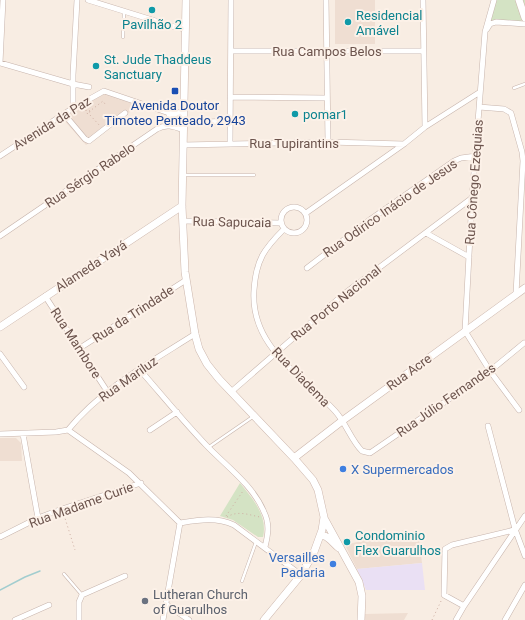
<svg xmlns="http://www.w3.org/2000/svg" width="525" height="620" font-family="Roboto,sans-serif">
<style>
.residential{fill:#efded2}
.education{fill:#eae0f4}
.green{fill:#d4e3c4}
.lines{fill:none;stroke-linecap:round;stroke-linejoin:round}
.stream{stroke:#a2cdcf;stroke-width:1.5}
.lane-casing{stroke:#c7b4ac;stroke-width:3.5}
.street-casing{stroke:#c7b4ac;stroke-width:6}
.secondary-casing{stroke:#ccb6ac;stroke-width:8}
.path{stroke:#ceaea2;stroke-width:1;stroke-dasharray:1 3;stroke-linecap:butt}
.lane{stroke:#fff;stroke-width:2.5}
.street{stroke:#fff;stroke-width:5}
.secondary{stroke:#fff;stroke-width:7}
.culture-dot{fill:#0f9aa8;stroke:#fcf1e8;stroke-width:1.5}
.transit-dot{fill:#1a4fb4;stroke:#fcf1e8;stroke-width:1.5}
.shop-dot{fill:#3f7fe0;stroke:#fcf1e8;stroke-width:1.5}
.worship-dot{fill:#6b7280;stroke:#fcf1e8;stroke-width:1.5}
.labels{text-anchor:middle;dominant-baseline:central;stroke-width:4;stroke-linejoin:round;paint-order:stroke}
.culture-label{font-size:13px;fill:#0d838f;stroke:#fcf1e8;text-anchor:start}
.street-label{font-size:13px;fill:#6c544d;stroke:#fcf1e8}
.transit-label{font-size:13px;fill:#164399;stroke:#fcf1e8}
.shop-label{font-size:13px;fill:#366cbe;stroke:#fcf1e8;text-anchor:start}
.worship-label{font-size:13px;fill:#5b616d;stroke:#fcf1e8;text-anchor:start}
</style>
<rect width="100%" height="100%" fill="#f8ede3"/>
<path class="residential" d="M335 0H375V44H335Z
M104 93 138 106 86 145 62 118Z
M0 438H16L21 443 22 461H0Z
M405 530 404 534 418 530 422 563 357 569 345 545Z
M408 613 404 620H365V614Z"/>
<path class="education" d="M422 563 425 590H366L357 569Z"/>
<path class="green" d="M496 0H525V19L518 22 490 21Z
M240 483C253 499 268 516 263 537H258L233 520 220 516Z"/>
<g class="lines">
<path class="stream" d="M0 590 25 577 40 571"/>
<defs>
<path id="lane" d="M123 37 124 12
M514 88 525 84
M184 175H254
M209 447 254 416
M64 574 82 595
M242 581 256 542"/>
<path id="street" d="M88 0 175 27 185 29
M326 0 328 142
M423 0 425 127
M494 0 485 32 472 198 465 331 490 371 519 410
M487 29 490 24 496 22 525 24
M231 51H423
M0 63 73 84 89 87
M0 63 3 0
M230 97 326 98
M479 107 504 109 511 113 522 152 523 161 516 294
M70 110 73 104V75L77 0
M64 114 85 139 89 141 125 113
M183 123 230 121
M169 125V113
M230 143 231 0
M183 145 328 142 404 144
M0 156 70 110 104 91 169 113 175 114 183 111
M281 220a13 13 0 1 1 26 0a13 13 0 1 1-26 0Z
M306 213 404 144 425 127 480 92
M183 221 281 223
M284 229C264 249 256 260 254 290 250 347 301 374 335 411 346 423 351 440 362 451L370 453 373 451 490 371 524 343
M426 233 469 257
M0 236 157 129C166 124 173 126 183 130
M307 268 371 219 454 161 461 158 476 156
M45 296 107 391
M80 348 186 280
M0 354 24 387
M140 370C162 395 183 421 206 445 226 466 253 485 264 512 270 524 268 535 265 547
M231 392 344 294 472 198
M488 426 515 529 525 556
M68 430C101 389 151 362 195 334
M150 430 177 412
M0 434 56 432 68 430 129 473 180 523
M23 434 38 518
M180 523C199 520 216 517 234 525L301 575
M0 537 38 518 62 509 141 483
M166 604 189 620
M464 606 444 595 445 549 452 545 514 530
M15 620 49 605
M79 620V602L82 595 125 576
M163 620 180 523
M456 620 464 606 525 516
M505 620 525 585"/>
<path id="secondary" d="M186 0 182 206 185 272 195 334 199 349 207 364 219 379 294 458 313 480 318 490 324 517 322 530 314 552 301 575 264 620
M519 0 525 18
M0 327 182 206
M294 458 342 421 525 288
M324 518 359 582 362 596 361 620
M321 536C328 534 333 544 339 548"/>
</defs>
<use href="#lane" class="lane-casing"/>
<use href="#street" class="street-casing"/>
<use href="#secondary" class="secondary-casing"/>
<path class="path" d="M90 111 86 110V113L89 114 90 111 103 101 105 104
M90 115 100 126
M64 515 75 550
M226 516 243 491
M227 517C238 510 249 515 260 517
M432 620 442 599"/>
<use href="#lane" class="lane"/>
<use href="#street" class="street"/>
<use href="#secondary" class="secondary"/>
</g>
<g class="culture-dot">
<circle cx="152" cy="10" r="4"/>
<circle cx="348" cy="22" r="4"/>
<circle cx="96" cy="66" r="4"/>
<circle cx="295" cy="114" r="4"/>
<circle cx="347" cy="542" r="4"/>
</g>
<rect class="transit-dot" x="171" y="87" width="8" height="8" rx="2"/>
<g class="shop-dot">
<circle cx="343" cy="469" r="4"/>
<circle cx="333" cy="564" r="4"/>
</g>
<circle class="worship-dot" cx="145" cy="601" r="4"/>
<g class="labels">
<g class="culture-label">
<text x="356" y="15">Residencial<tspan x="356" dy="15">Amável</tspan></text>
<text x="152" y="24" text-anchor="middle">Pavilhão 2</text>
<text x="104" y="59">St. Jude Thaddeus<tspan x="104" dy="15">Sanctuary</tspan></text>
<text x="303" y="114">pomar1</text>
<text x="355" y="535">Condominio<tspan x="355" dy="15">Flex Guarulhos</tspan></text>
</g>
<g class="street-label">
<text x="327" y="51">Rua Campos Belos</text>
<text transform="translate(52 123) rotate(-32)">Avenida da Paz</text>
<text x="294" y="143">Rua Tupirantins</text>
<text transform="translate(90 175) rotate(-34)">Rua Sérgio Rabelo</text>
<text transform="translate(474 182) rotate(-86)">Rua Cônego Ezequias</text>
<text transform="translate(390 208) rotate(-35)">Rua Odirico Inácio de Jesus</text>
<text transform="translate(232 222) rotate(1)">Rua Sapucaia</text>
<text transform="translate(91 266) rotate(-33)">Alameda Yayá</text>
<text transform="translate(336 303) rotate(-39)">Rua Porto Nacional</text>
<text transform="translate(133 314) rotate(-33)">Rua da Trindade</text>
<text transform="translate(76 343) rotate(57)">Rua Mambore</text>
<text transform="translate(409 372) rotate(-36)">Rua Acre</text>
<text transform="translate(301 377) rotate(46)">Rua Diadema</text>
<text transform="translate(128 379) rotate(-35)">Rua Mariluz</text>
<text transform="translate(446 400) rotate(-35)">Rua Júlio Fernandes</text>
<text transform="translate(81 505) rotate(-20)">Rua Madame Curie</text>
</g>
<g class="transit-label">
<text x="175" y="105">Avenida Doutor<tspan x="175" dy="15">Timoteo Penteado, 2943</tspan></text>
</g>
<g class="shop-label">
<text x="351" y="469">X Supermercados</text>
<text x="325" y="557" text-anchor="end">Versailles<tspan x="325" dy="15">Padaria</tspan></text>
</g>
<g class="worship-label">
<text x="153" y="594">Lutheran Church<tspan x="153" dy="15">of Guarulhos</tspan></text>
</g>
</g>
</svg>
